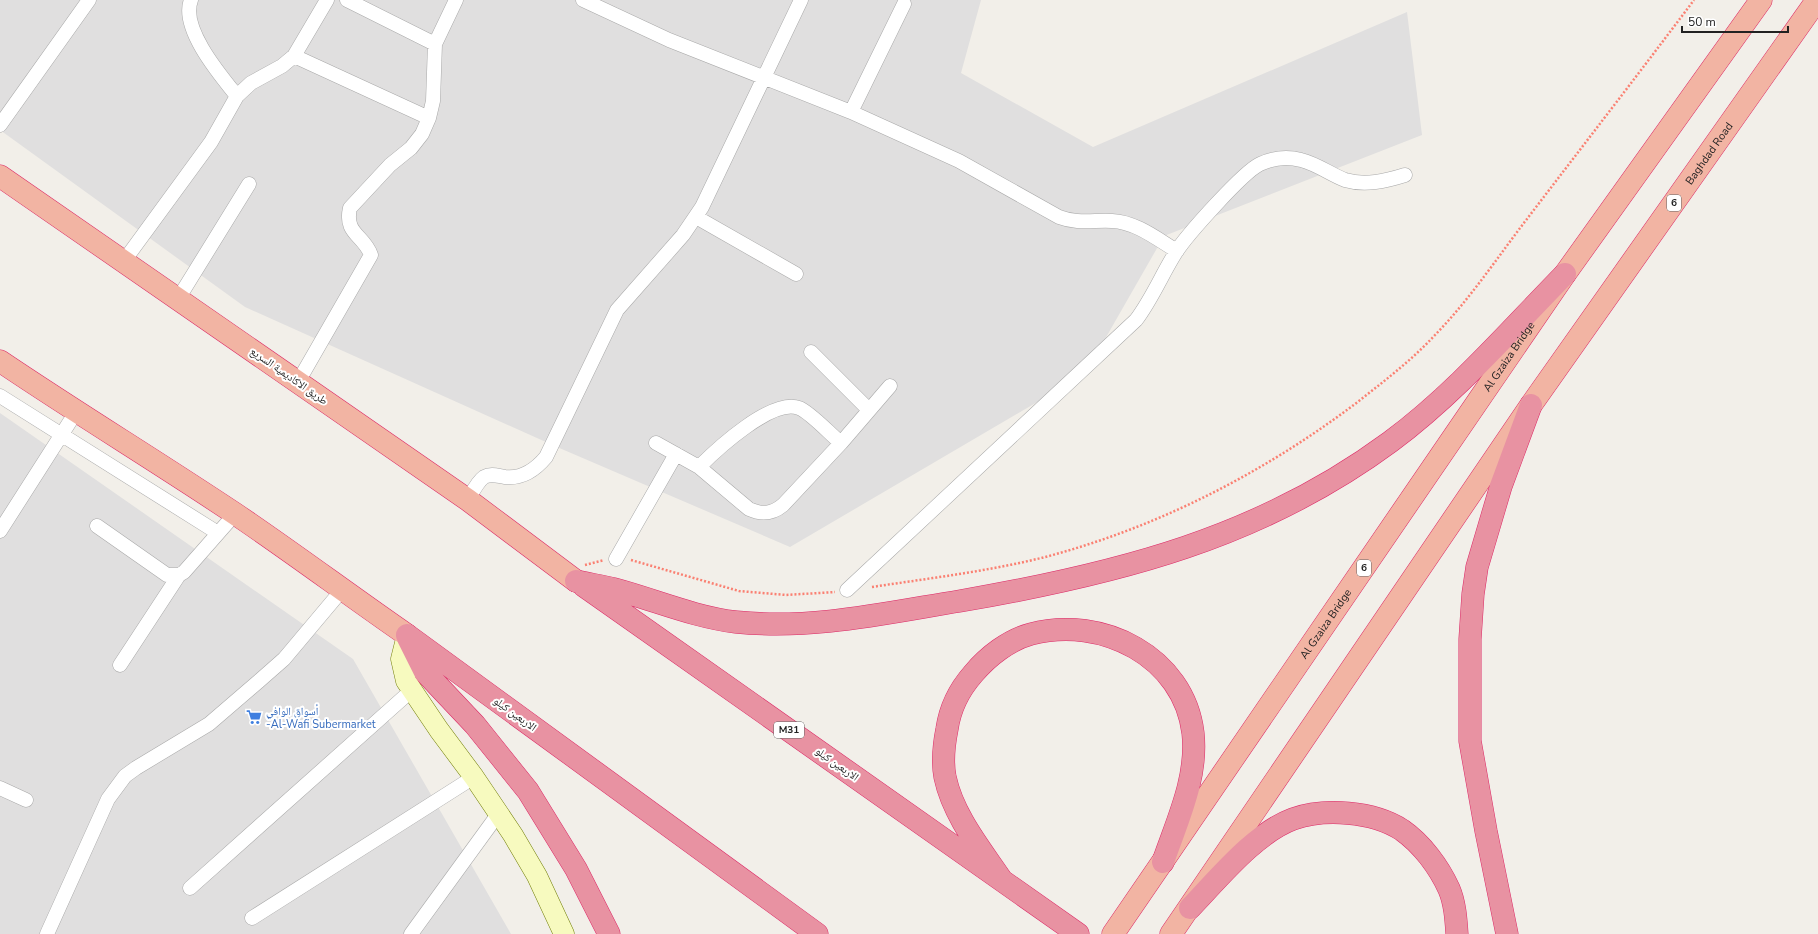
<svg xmlns="http://www.w3.org/2000/svg" width="1818" height="934" font-family="'Nunito Sans','Noto Naskh Arabic',sans-serif">
<style>
.residential{fill:#e0dfdf}
.lines{fill:none;stroke-linecap:round;stroke-linejoin:round}
.minor-casing{stroke:#a9a9a9;stroke-width:15}
.secondary-casing{stroke:#707d05;stroke-width:21}
.trunk-casing{stroke:#dc2a67;stroke-width:23}
.motorway-casing{stroke:#dc2a67;stroke-width:23}
.path{stroke:#fa8072;stroke-width:2.5;stroke-dasharray:2 2;stroke-linecap:butt}
.minor{stroke:#fff;stroke-width:14}
.secondary{stroke:#f7fabf;stroke-width:20}
.trunk{stroke:#f2b4a3;stroke-width:22}
.motorway{stroke:#e892a2;stroke-width:22}
.labels{text-anchor:middle;dominant-baseline:central;stroke-width:4;stroke-linejoin:round;paint-order:stroke}
.shield{fill:#fff;stroke:#646464;stroke-width:1}
.shield-label{font-size:10px;font-weight:bold;fill:#222}
.street-label{font-size:11px;fill:#222;stroke:#fff}
.shop-label{font-size:11px;fill:#366cbe;stroke:#fff;text-anchor:start}
</style>
<rect width="100%" height="100%" fill="#f2efe9"/>
<path class="residential" d="M0 0H981L961 73 1093 147 1407 12 1422 135 1164 236 1085 374 790 547 557 447 245 307 0 130Z
M0 413 353 659 511 934H0Z"/>
<g class="lines">
<defs>
<path id="minor" d="M191 0C180 28 220 75 237 96
M347 0 435 44
M583 0 669 40 851 112 959 161 1059 217C1077 224 1094 220 1112 221 1136 222 1157 239 1177 251
M294 56 429 118
M851 112 904 4
M0 125 89 0
M696 217 796 274
M124 261 211 142 237 96 251 83 282 66 294 56 327 0
M178 299 249 184
M811 352 869 410
M298 382 371 255C364 235 344 234 350 208L390 165 411 148 422 134 429 118 433 101 435 44 456 0
M0 396 218 533
M656 443 699 467 749 509C762 515 772 514 783 505L841 443 890 386
M699 467C717 449 772 398 799 408 810 412 831 435 841 443
M468 500C472 493 477 482 484 477 491 473 498 476 505 477 522 479 536 469 546 457L617 310 683 235 702 207 801 0
M97 526 167 575H179L184 572 235 514
M0 531 76 412
M616 559 676 454
M847 590 1136 320C1152 299 1162 274 1176 252 1187 235 1243 172 1260 164 1273 158 1287 156 1301 160 1317 164 1330 174 1345 180 1365 186 1386 181 1405 175
M120 665 179 575
M0 788 26 800
M190 888 412 690
M252 918 474 777
M47 934 108 799 125 776 136 768 209 724 259 681 284 659 342 590
M411 934 499 813"/>
<path id="secondary" d="M407 635 401 659 406 681 439 730 474 777 513 835 537 876 564 934"/>
<g id="trunk">
<path d="M0 176 468 500 576 581"/>
<path d="M0 361C77 413 156 461 234 513 292 552 349 595 407 635"/>
<path id="s1" d="M1113 934 1565 274 1761 0"/>
<path id="s2" d="M1171 934 1531 405 1817 0"/>
</g>
<path id="motorway" d="M576 581C589 584 602 586 614 589 655 600 694 617 736 622 812 630 886 613 960 601 1117 574 1260 538 1390 442 1455 394 1509 331 1565 274
M584 586 1078 934
M407 635 817 934
M408 638 425 672 475 725 528 791 576 869 609 934
M1001 879C980 848 953 815 945 777 942 761 944 744 947 729 950 708 959 690 973 674 988 656 1009 640 1031 634 1102 615 1184 657 1193 733 1198 778 1177 821 1163 862
M1190 908C1218 879 1255 833 1293 819 1324 808 1373 811 1402 830 1422 844 1439 867 1449 889 1455 903 1456 919 1457 934
M1507 934 1486 831 1470 741V639L1473 594 1477 567 1501 486 1531 405"/>
</defs>
<use href="#minor" class="minor-casing"/>
<use href="#secondary" class="secondary-casing"/>
<use href="#trunk" class="trunk-casing"/>
<use href="#motorway" class="motorway-casing"/>
<path class="path" d="M631 560 739 591 786 595 835 592
M585 565 604 560
M872 587C931 578 991 571 1049 556 1160 526 1263 473 1355 404 1383 382 1411 361 1435 335 1471 298 1499 255 1530 215 1585 143 1640 72 1694 0"/>
<use href="#minor" class="minor"/>
<use href="#secondary" class="secondary"/>
<use href="#trunk" class="trunk"/>
<use href="#motorway" class="motorway"/>
</g>
<defs>
<symbol id="supermarket-bare" viewBox="-9 -9 18 18"><path d="M-6-5.5h2.5l.6 2H6L4.5 2H-2.5L-4.4-4H-6ZM-1.5 3.2a1.3 1.3 0 1 0 .1 0ZM3 3.2a1.3 1.3 0 1 0 .1 0Z" fill="#3f7fe0" stroke="#fff" stroke-width="2.5" paint-order="stroke"/></symbol>
</defs>
<g fill-rule="evenodd">
<use href="#supermarket-bare" x="243" y="706" width="22" height="22"/>
</g>
<g class="labels">
<g class="shield">
<rect x="1667" y="195" width="14" height="16" rx="3"/>
<rect x="1357" y="560" width="14" height="16" rx="3"/>
<rect x="774" y="722" width="30" height="16" rx="3"/>
</g>
<g class="shield-label">
<text x="1674" y="203">6</text>
<text x="1364" y="568">6</text>
<text x="789" y="730">M31</text>
</g>
<g class="street-label">
<text stroke="none"><textPath href="#s2" startOffset="948">Baghdad Road</textPath></text>
<text stroke="none"><textPath href="#s1" startOffset="700">Al Gzaiza Bridge</textPath></text>
<text transform="translate(289 376) rotate(35)">طريق الاكاديمية السريع</text>
<text stroke="none"><textPath href="#s1" startOffset="376">Al Gzaiza Bridge</textPath></text>
<text transform="translate(515 714) rotate(36)">الاربعين كيلو</text>
<text transform="translate(837 764) rotate(35)">الاربعين كيلو</text>
</g>
<g class="shop-label">
<text x="266" y="711">أسواق الوافي<tspan x="266" dy="13">-Al-Wafi Subermarket</tspan></text>
</g>
</g>
<path d="M1682 26v6h106v-6" fill="none" stroke="#222222" stroke-width="2"/>
<text x="1688" y="26" font-size="12" fill="#222222" stroke="#ffffff" stroke-width="3" paint-order="stroke">50 m</text>
</svg>
